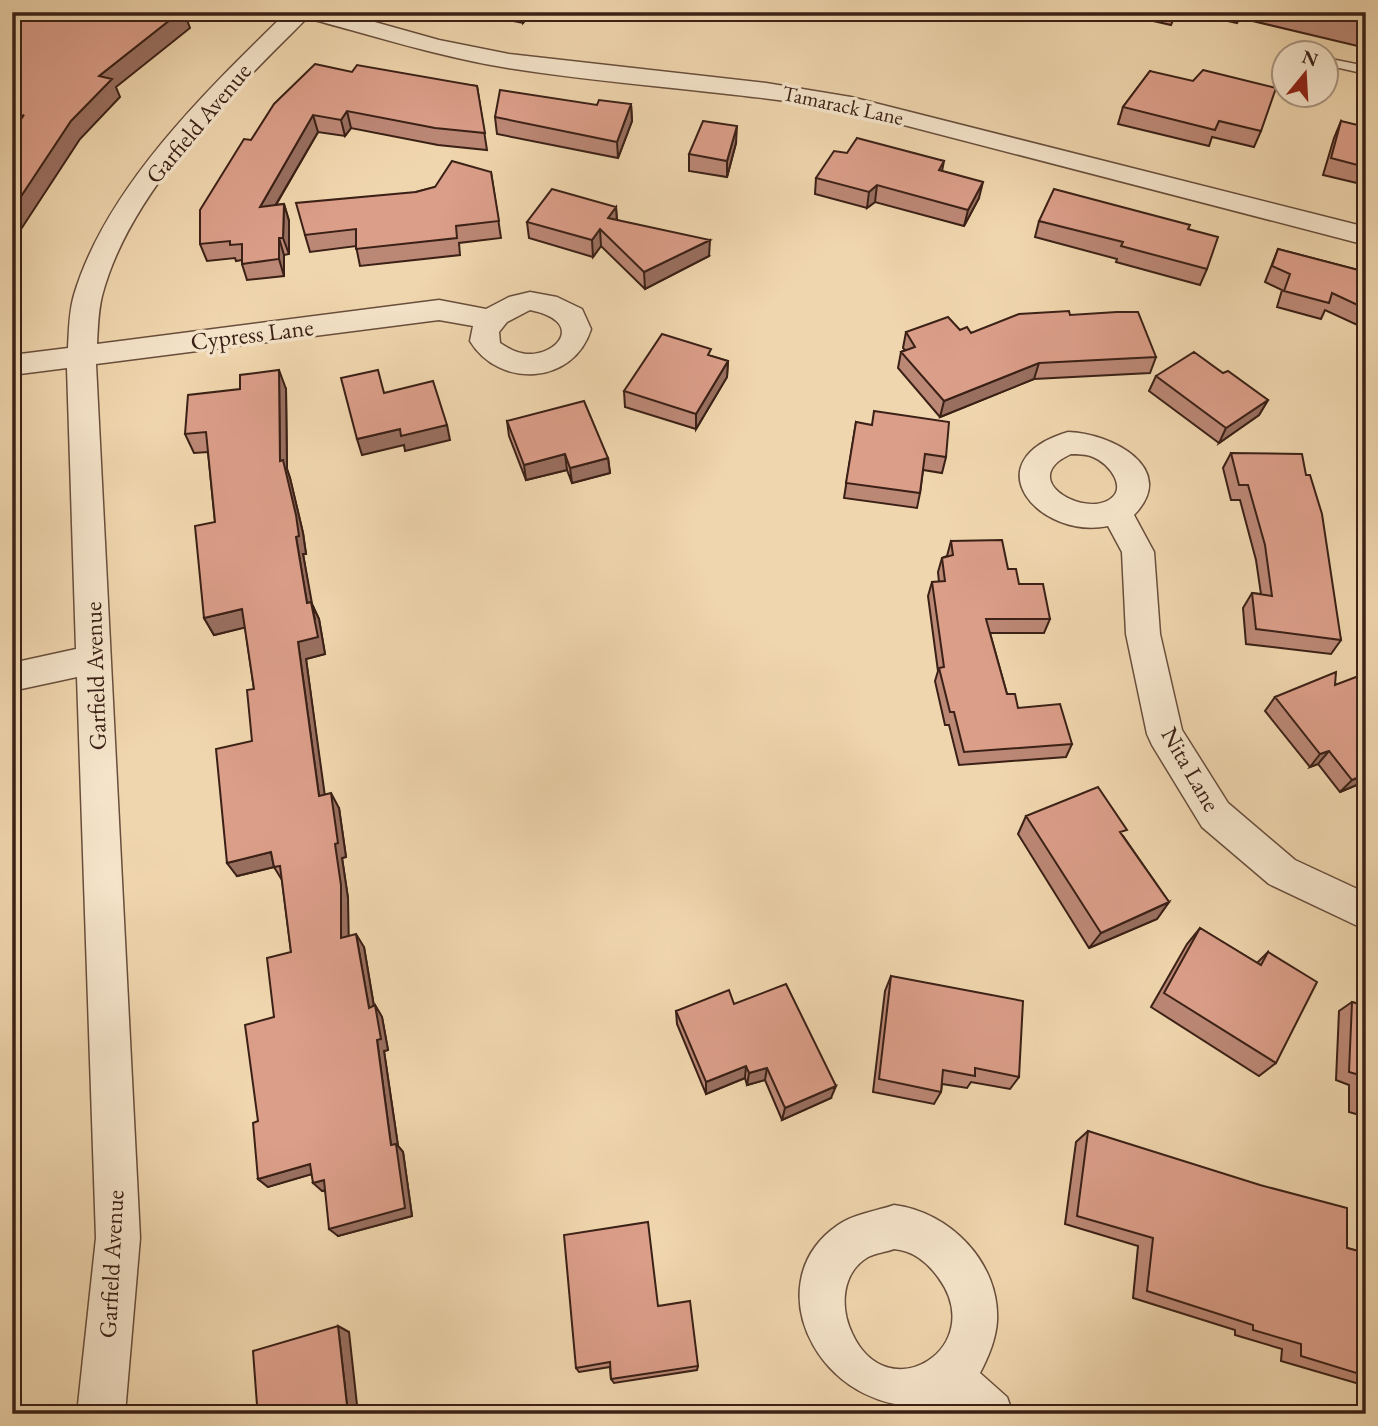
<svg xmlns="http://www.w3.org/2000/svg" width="1378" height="1426" font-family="'EB Garamond',serif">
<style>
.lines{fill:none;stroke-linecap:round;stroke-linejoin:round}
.lane-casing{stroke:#684e3c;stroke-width:3}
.street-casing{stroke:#684e3c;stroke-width:3}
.lane{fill:#f5e4ca;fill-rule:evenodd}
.street{fill:#f5e4ca;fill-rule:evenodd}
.wall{fill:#bc8876;stroke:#3a2016;stroke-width:2}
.shaded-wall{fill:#996f60;stroke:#3a2016;stroke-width:2}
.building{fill:#db9e89;stroke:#3a2016;stroke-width:2}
.labels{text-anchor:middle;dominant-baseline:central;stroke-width:7;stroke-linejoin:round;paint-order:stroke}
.far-street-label{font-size:21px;fill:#3a2016;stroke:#f5e4ca}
.street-label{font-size:24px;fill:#3a2016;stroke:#f5e4ca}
</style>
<rect width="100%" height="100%" fill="#f0d6ae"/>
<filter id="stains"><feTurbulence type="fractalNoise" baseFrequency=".00286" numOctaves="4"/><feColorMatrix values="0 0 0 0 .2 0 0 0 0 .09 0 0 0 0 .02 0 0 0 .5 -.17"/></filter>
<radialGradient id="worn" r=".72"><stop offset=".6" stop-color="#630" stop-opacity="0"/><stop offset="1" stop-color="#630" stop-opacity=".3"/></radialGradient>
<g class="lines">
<defs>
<path id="lane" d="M1326 58 1366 66V74L1326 65Z"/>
<path id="street" d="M287 12H339L439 40 509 54 766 83 851 97 1366 227V245L850 111C737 91 621 86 508 68 440 57 374 36 307 18 233 92 129 191 102 296 98 312 98 328 97 344L439 300 486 309 509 297 530 292 557 297 582 309 591 329C574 385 499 389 470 341L473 326 439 320 96 364 140 1238 125 1414H77L96 1238 77 677 12 691V663L76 649 67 368 12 375V355L68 348C69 330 69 312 74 295 106 187 208 89 287 12ZM530 310C585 321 559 356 526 354 516 353 508 348 500 343L499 332 507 322Z
M1068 432C1110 433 1180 468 1134 515L1154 552 1160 634 1182 730 1228 803 1295 860 1366 893V930L1269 884 1202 827 1152 745 1147 734 1126 634 1122 552 1108 526C1039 540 971 461 1068 432ZM1071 454C1078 454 1086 454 1093 457 1109 463 1130 490 1107 501 1078 515 1018 478 1071 454Z
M894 1205C950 1212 1000 1263 997 1321 996 1339 988 1358 980 1373L1007 1397 1013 1414H955L944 1404C825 1426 750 1285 838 1225 853 1214 877 1211 894 1205ZM894 1249C913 1251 926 1261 938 1277 990 1347 888 1412 852 1333 840 1308 841 1273 868 1257 876 1253 886 1252 894 1249Z"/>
</defs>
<use href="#lane" class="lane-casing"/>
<use href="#street" class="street-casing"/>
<use href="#lane" class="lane"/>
<use href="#street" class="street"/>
</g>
<path class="wall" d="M470 12H532L523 23Z
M1114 12H1176L1171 25Z
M1189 12H1366V48L1240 18 1237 23Z
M1150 71 1261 131 1254 147 1212 137 1209 146 1118 124 1123 107Z
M352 72 477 86 487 150 438 145 351 128 345 136 318 132 276 205 284 204 289 221V254L284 255V276L247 280 242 264V260L236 261 235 258 207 261 200 244 251 140Z
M631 104 632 121 618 158 497 134 495 117 597 105Z
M1341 121 1365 167 1357 183 1323 175 1334 138Z
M736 143 727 177 689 171V154Z
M847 153 944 161 942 171 979 198 964 226 875 202 867 208 815 194 816 178Z
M491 172 501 238 459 243 460 255 360 266 356 246 310 252 305 235 416 192Z
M616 207 617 220 709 256 645 289 601 246 593 257 529 238 527 222Z
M1039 221 1188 229 1207 269 1200 285 1116 262 1117 259 1035 237Z
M1278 249 1366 272V329L1325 310 1321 319 1277 307 1282 290 1265 282Z
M1070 315 1156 357 1150 373 1034 379 940 417 898 368 901 352 905 350 903 348 906 332 960 330 971 333Z
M711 356 728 361 727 377 696 429 625 407 624 391Z
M1223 373 1268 400 1259 415 1219 443 1149 391 1156 376Z
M286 389 287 469 290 478 303 533 306 554H303L311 602 319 619 325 654 306 659 324 795 339 808 346 857 342 858 348 898V936L364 947 374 1006 375 1005 382 1017 388 1050 384 1051 398 1146 403 1152 412 1216 338 1236 325 1191H322L311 1174 268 1187 258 1179V1121L274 1017 291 952 282 880 274 867 237 876 252 741 254 689 245 627 214 635 204 618 215 522 208 452 194 453 185 434Z
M507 421 608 458 610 473 572 483 567 470 526 480 509 436Z
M856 422 946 457 942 473 923 470 920 493 917 508 844 498Z
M1231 453 1306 475 1341 640 1331 654 1246 644 1243 608 1252 593 1261 594 1256 560 1240 500H1231L1223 468Z
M951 541 1008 569 1019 584 1050 619 1044 633H990L1007 694 1018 708 1072 744 1066 757 959 765 949 725H945L935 681 938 671 928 596 932 582H939L938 572 942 558 947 556Z
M1366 676V781L1340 792 1318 764 1310 767 1265 711 1275 697 1335 685Z
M1026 816 1123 836 1169 902 1157 919 1089 948 1018 834Z
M1200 928 1257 963 1268 952 1276 1063 1259 1076 1151 1007 1187 944Z
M891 976 1019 1077 1010 1089 971 1082 967 1088 942 1084 941 1092 934 1104 873 1092 885 991Z
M1352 1002 1366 1006V1117L1349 1112V1085L1336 1080 1339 1011Z
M734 1004 831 1098 782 1120 765 1080 747 1085 745 1078 706 1094 677 1024 676 1011Z
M1088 1131 1347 1248 1366 1253V1386L1281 1361 1282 1349 1235 1335V1330L1133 1298 1138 1246 1065 1224 1076 1142Z
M659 1306 698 1366 697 1370 614 1383 611 1379 610 1367 579 1372 576 1368Z"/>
<path class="shaded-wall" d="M180 12H184L190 28 116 87 120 97 80 139 12 243V210L99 76Z
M522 12H532L523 23Z
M631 104 632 121 618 158 617 142Z
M347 111 351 128 345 136 341 120Z
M24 115 12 143V121Z
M313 115 318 132 265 223 260 207Z
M737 126 736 143 727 177V161Z
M983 182 979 198 964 226 968 210Z
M877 185 875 202 867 208 869 192Z
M284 204 289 221V254L283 238Z
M616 207 617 223 608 218Z
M600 229 601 246 593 257 592 240Z
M279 238 284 255V276L279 259Z
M710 240 709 256 645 289 644 272Z
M728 361 727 377 696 429V414Z
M1039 363 1034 379 940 417 944 401Z
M279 370 286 389 287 469 290 478 303 533 306 554H303L315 620 307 603 296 537 280 461Z
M1268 400 1259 415 1219 443 1226 428Z
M447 425 450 440 405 451 404 445 362 455 357 439 400 429Z
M565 454 567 470 526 480 524 465Z
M608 458 610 473 572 483 570 468Z
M311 602 319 619 325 654 306 659 327 811 319 796 298 642Z
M242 609 251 626 214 635 204 618Z
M1329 751 1318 764 1310 767 1320 754Z
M1366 774V781L1340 792 1352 780Z
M331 793 339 808 346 857 342 858 348 898 349 951 341 938Z
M271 852 274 867 237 876 227 863Z
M1169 902 1157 919 1089 948 1101 933Z
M356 934 364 947 376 1019 369 1008Z
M375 1005 382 1017 388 1050 384 1051 398 1146 403 1152 412 1216 338 1236 329 1229 391 1145 377 1040Z
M746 1066 745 1078 706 1094V1082Z
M767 1068 765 1080 747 1085 749 1073Z
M836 1086 831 1098 782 1120 785 1108Z
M310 1164 319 1172 268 1187 258 1179Z
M324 1180 333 1188 322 1191 313 1183Z
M338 1326 349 1332 358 1414H348Z"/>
<path class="building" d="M12 12H180L99 76 112 79 71 121 12 210V132L24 115 12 121Z
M1327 12H1366V22Z
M315 64 352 72 357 65 477 86 485 133 435 128 347 111 341 120 313 115 260 207 284 204 283 238H279V259L242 264V244L230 245V241L200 244V210L244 139 251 140 274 104Z
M1203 70 1276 88 1261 131 1219 121 1215 130 1123 107 1150 71 1193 81Z
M500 90 597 105 599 100 631 104 617 142 495 117Z
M703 121 737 126 727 161 689 154Z
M1341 121 1366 127 1365 167 1331 158Z
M857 138 944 161 939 170 983 182 968 210 877 185 869 192 816 178 834 151 847 153Z
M452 161 491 172 499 221 456 226 457 238 356 249V229L305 235 296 203 416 192 435 187Z
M552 189 616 207 608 218 710 240 644 272 600 229 592 240 527 222Z
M1054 189 1190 225 1188 229 1218 237 1207 269 1121 246 1123 242 1039 221Z
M1278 249 1366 272V309L1332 293 1329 303 1284 291 1290 274 1272 266Z
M1069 311 1070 315 1117 312H1138L1156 357 1039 363 944 401 901 352 915 347 906 332 948 317 960 330 967 327 971 333 1019 314Z
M662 334 711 349 708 355 728 361 696 414 624 391Z
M1194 352 1223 373 1228 371 1268 400 1226 428 1156 376Z
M279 370 280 461 283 460 296 515 299 536 296 537 307 603 311 602 318 637 298 642 319 796 331 793 338 843 335 844 341 885V938L356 934 369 1008 375 1005 381 1039 377 1040 391 1145 396 1144 405 1208 329 1229 324 1180 313 1183 310 1164 258 1179 253 1123 258 1121 245 1025 274 1017 267 958 291 952 280 866 274 867 271 852 227 863 216 749 252 741 247 690 254 689 242 609 204 618 195 526 215 522 206 432 185 434 188 395 240 389V375Z
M378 370 384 393 433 381 447 425 401 436 400 429 357 439 341 378Z
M584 401 608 458 570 468 565 454 524 465 507 421Z
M874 411 949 422 946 457 925 454 920 493 846 483 856 422 872 425Z
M1231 453 1302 454 1306 475H1310L1322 514 1341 640 1256 629 1252 593 1272 596 1265 545 1248 485H1239Z
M1002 540 1008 569H1016L1019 584H1043L1050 619H986L1007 694H1015L1018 708 1060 704 1072 744 964 752 954 712H950L939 668 944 667 932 582 945 581 942 558 953 555 951 541Z
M1336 672 1335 685 1364 674 1366 676V774L1352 780 1329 751 1320 754 1275 697Z
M1098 787 1127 830 1120 832 1169 902 1101 933 1026 816Z
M1200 928 1261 965 1268 952 1317 982 1276 1063 1164 993Z
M891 976 1023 1001 1019 1077 975 1068V1076L943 1070 941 1092 879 1079Z
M786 984 836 1086 785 1108 767 1068 749 1073 746 1066 706 1082 676 1011 729 990 734 1004Z
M1352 1002 1366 1006V1105L1362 1104 1363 1076 1349 1072Z
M1088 1131 1260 1185 1347 1208V1248L1366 1253V1376L1301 1356V1344L1253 1330V1325L1147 1291 1153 1238 1077 1216Z
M648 1222 658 1306 690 1301 698 1366 611 1379 610 1362 576 1368 564 1235Z
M338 1326 348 1414H244V1409L257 1405 253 1351Z"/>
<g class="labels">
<g class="far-street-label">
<text transform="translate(843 105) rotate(12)">Tamarack Lane</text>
</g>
<g class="street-label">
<text transform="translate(198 123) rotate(-50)">Garfield Avenue</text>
<text transform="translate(252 334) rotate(-7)">Cypress Lane</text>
<text transform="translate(95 676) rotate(-92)">Garfield Avenue</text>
<text transform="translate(1191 769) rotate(60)">Nita Lane</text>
<text transform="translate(111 1264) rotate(-87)">Garfield Avenue</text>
</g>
</g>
<rect width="1378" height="1426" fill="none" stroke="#f0d6ae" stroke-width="42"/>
<rect x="14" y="14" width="1350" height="1398" fill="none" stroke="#3a2016" stroke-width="3.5"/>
<rect x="21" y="21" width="1336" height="1384" fill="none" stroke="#3a2016" stroke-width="2"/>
<g transform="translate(1305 74) rotate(18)"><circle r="33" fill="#f5e4ca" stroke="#aa9682" stroke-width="2"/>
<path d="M0-5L12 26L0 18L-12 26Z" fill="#8f2418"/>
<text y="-10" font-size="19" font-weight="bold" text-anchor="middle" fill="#3a2016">N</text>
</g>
<rect width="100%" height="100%" filter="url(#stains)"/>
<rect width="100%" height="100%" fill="url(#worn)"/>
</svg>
